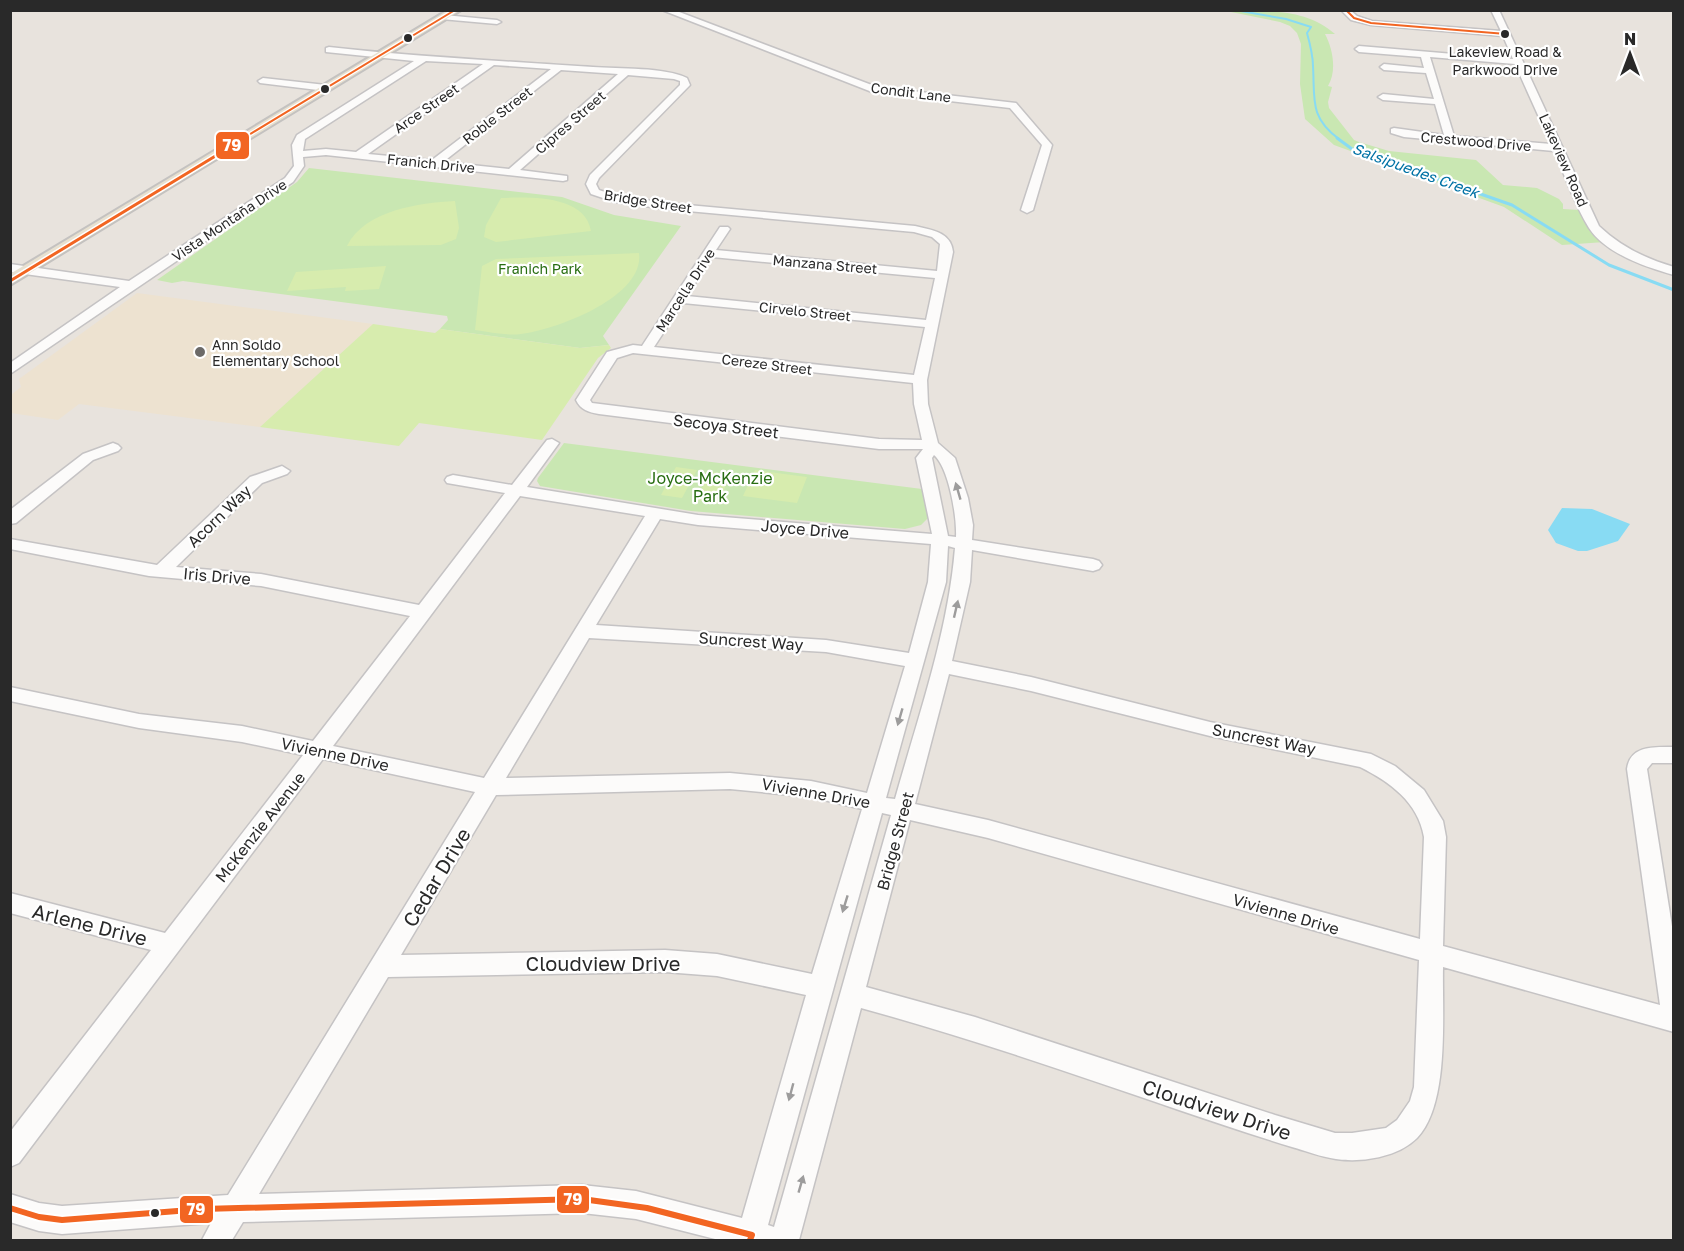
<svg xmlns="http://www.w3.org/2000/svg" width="1684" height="1251" font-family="'Golos Text',sans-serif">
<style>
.education{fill:#ede2d0}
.green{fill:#c9e7b2}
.pitch{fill:#d7ecae}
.water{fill:#88dbf3}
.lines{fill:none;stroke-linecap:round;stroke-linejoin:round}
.stream-far1{stroke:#88dbf3;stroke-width:2}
.stream{stroke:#88dbf3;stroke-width:3}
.minor-casing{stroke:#c5c3c4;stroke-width:3}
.major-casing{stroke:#c4c2c0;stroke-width:4}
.minor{fill:#fcfbfa;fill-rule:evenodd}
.major{fill:#e8e1d0;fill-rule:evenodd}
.bus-1-far2-casing{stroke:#fff;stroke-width:4.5}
.bus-1-far1-casing{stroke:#fff;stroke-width:6}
.bus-1-casing{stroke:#fff;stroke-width:10}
.bus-1-far2{stroke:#f26522;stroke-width:2}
.bus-1-far1{stroke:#f26522;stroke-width:3}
.bus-1{stroke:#f26522;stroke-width:6}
.oneway{fill:#9d9c9c}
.bus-dot{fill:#292929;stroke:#fff;stroke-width:2}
.poi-dot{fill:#6c6a68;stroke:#fff;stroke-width:2}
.labels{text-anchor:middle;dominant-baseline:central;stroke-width:4.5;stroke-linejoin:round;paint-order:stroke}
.bus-label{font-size:14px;fill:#292929;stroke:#fff}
.far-street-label{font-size:14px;fill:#292929;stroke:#fff}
.far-park-label{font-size:14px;fill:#276d11;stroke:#fff}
.far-poi-label{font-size:14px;fill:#292929;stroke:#fff;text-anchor:start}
.far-water-label{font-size:15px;font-style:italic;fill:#0072a5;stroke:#fff}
.street-label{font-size:16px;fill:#292929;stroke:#fff}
.park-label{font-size:16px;fill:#276d11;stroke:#fff}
.near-street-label{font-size:20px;fill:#292929;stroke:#fff}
.line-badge{stroke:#fff;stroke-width:2}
.badge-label{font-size:16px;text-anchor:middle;font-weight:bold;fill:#fff}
</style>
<rect width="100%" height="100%" fill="#e8e3dd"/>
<path class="education" d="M137 293 373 324 260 427 79 404 58 420 11 413V395L21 387 19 379Z"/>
<path class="green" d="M1226 11C1265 11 1304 7 1335 34H1325C1333 49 1337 71 1328 86L1332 87 1328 102 1329 108 1354 140 1359 142 1389 151 1476 160 1503 185 1537 188 1559 199 1563 204V209L1579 210 1592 232 1605 242 1562 245 1504 207 1334 145 1305 119 1300 84 1301 44 1297 33 1290 26 1280 22Z
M309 168 562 197 614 215 681 226 603 336 609 345 580 348 440 329 448 320 447 316 183 281 172 283 157 280 297 182Z
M564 443 922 489 928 518 921 525 905 529 691 511 540 486 537 481 538 478Z"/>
<path class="pitch" d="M501 198C530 197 585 195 591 231L496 242 484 237 486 225Z
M455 201 459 228 456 239 441 245 347 246C365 210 419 203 455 201Z
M639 253C645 297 555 330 521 334 507 336 490 332 475 330L482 266 496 259Z
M386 266 379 289 345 291 346 287 287 291 296 272Z
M373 324 435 333 440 329 580 348 609 345 611 348 598 358 542 440 419 423 399 446 260 427Z
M676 467 697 470 682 498 661 495Z
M755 470 807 477 797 503 743 496Z
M710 472 731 474 718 503 696 500Z"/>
<path class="water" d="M1562 508 1592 509 1630 524 1618 541 1587 551H1578L1556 543 1548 530Z"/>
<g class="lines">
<path class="stream-far1" d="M1235 10 1286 19 1311 27 1307 33C1310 44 1313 55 1313 66 1315 99 1309 117 1339 139"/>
<path class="stream" d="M1337 138 1352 149 1512 205 1609 265 1674 290"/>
<defs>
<path id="minor" d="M662 10H674L877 87 1016 103 1052 145 1033 210 1027 213 1021 210 1042 145 1010 108 872 92Z
M1341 10H1350L1357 16 1372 21 1501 31 1491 10H1499L1599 226C1620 246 1646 259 1674 267V275C1645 267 1605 253 1589 228 1575 206 1565 175 1554 151L1404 137 1391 133V129L1394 128 1444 135 1435 104 1383 100 1378 97 1383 94 1434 99 1426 73 1384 70 1380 67 1384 64 1424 68 1421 57 1359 52 1355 49 1359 46 1513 59 1503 36 1371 25 1351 20ZM1430 57 1515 64 1551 144 1454 136Z
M444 15 497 20 501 22 497 24 441 19V15Z
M329 47C417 57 505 61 593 67 619 69 665 67 687 78L690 85 599 178 596 184 599 190 617 196 666 203 915 226C932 230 951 232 953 252L927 380 928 404 938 443 955 458 968 498 973 525 972 540 1093 559 1099 561 1102 565 1099 569 1093 571 972 550 970 582 952 661 1031 677 1210 722 1371 754 1395 766 1424 790 1443 821 1446 837 1443 946 1660 1005 1627 769C1630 745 1654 747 1674 747V763H1652L1647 769 1674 939V1032L1443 967C1442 1013 1450 1104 1417 1138 1398 1157 1362 1163 1336 1159 1321 1157 1306 1151 1292 1147 1253 1135 1214 1122 1176 1109 1071 1073 967 1037 861 1008L799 1240H719L636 1219 582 1213 243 1222 232 1240H202L211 1223 62 1234 39 1231 10 1222V1194L39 1203 62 1206 228 1195 475 792 323 759 19 1163 10 1167V1132L151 950 10 913V893L165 933 303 755 242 742 139 728 10 701V687L139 714 242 726 313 741 410 616 261 586 149 576 10 549V539L157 565 250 477 282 466 290 471 287 474 262 483 176 567 261 574 419 605 505 493 447 483 445 480 447 477 453 475 512 485 547 440 552 439 559 443 527 487 698 515 932 534 916 458 923 449H879L599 414C588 412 581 410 576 400L607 352 633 345 642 346 720 227H728L730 229 716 250 937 271 940 244 932 237 914 232 666 209 615 202 591 194 586 184 590 175 680 85V81L674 79 628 75 520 170 567 176V180L563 181 326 155 303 157 304 166 293 182 10 374V363L120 287 10 272V264L129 281 285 178 294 166 292 145 297 135 414 61 326 52V48ZM426 61 483 64 356 152 326 149 303 151 305 139ZM494 65 551 69 432 160 368 154ZM561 70 618 74 509 169 443 162ZM712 257 935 278 926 320 687 296ZM683 303 925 327 914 375 654 347ZM633 353 913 383 914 404 922 440 879 439 592 403 590 400 617 358ZM934 455C949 468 957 517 956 537L948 536 932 458ZM520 496 645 516 484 778 333 746ZM660 519 698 525 931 544 928 582 909 653 826 640 596 625ZM948 546 955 548C948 633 918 717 895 799L886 798 946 582ZM589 638 826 652 905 666 867 793 811 781 730 773 506 778ZM949 674 1031 691 1210 736 1360 767C1390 782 1418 802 1424 837L1420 939 988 820 915 804ZM730 789 811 797 862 809 812 974 717 954 665 950 401 955 496 795ZM882 813 891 815 774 1227 768 1225ZM910 820 988 838 1419 960 1414 1087 1410 1101 1397 1120 1386 1128 1352 1133H1335L1275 1115 975 1017 866 987ZM665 972 717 976 806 995 742 1218 636 1191 582 1185 259 1194 388 977Z
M263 78 326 85 331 88 326 91 260 83 258 81Z
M113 443 118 445 121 448 118 451 93 460 16 523 10 524V510L83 454Z"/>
<path id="major" d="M448 10H461L10 285V274Z"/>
</defs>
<use href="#minor" class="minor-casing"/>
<use href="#major" class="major-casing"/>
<use href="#minor" class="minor"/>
<use href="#major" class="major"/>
<defs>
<path id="bus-1-far2" d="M1346 10 1354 18 1371 23 1506 34
M242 139 455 10"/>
<path id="bus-1-far1" d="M10 281 245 138"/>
<path id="bus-1" d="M10 1208 39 1217 62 1220 203 1209 582 1199 647 1208 752 1235 750 1240"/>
</defs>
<use href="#bus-1-far2" class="bus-1-far2-casing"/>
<use href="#bus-1-far1" class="bus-1-far1-casing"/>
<use href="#bus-1" class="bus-1-casing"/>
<use href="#bus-1-far2" class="bus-1-far2"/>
<use href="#bus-1-far1" class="bus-1-far1"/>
<use href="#bus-1" class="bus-1"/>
</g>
<defs><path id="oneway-solid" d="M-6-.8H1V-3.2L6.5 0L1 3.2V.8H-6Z" transform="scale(1.5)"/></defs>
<g class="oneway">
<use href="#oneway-solid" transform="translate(958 491) rotate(-106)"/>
<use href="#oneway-solid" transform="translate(956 609) rotate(-77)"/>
<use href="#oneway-solid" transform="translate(900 717) rotate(106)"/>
<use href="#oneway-solid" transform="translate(845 904) rotate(107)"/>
<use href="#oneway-solid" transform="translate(791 1092) rotate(105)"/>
<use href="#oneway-solid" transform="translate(801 1184) rotate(-74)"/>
</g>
<g class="bus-dot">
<circle cx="1505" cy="34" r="5"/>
<circle cx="408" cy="38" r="5"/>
<circle cx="325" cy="89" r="5"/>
<circle cx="155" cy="1213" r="5"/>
</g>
<circle class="poi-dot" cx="200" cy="352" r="6"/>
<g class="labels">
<g class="bus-label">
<text x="1505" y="51">Lakeview Road &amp;<tspan x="1505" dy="18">Parkwood Drive</tspan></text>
</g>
<g class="far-street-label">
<text transform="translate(911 92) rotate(7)">Condit Lane</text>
<text transform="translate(426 108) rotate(-35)">Arce Street</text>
<text transform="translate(497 115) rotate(-38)">Roble Street</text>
<text transform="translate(570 122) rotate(-41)">Cipres Street</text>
<text transform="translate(1476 141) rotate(5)">Crestwood Drive</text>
<text transform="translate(1564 160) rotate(66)">Lakeview Road</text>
<text transform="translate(431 163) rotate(6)">Franich Drive</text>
<text transform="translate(648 201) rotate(9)">Bridge Street</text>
<text transform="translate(229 220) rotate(-34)">Vista Montaña Drive</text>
<text transform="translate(825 264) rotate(5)">Manzana Street</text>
<text transform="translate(685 290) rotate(-57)">Marcella Drive</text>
<text transform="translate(805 311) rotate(6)">Cirvelo Street</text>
<text transform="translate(767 364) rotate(7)">Cereze Street</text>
</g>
<g class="far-park-label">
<text x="540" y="268">Franich Park</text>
</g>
<g class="far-poi-label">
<text x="212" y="344">Ann Soldo<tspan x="212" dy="16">Elementary School</tspan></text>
</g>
<g class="far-water-label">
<text transform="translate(1416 170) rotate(20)">Salsipuedes Creek</text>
</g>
<g class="street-label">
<text transform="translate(726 426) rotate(7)">Secoya Street</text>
<text transform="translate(219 516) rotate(-44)">Acorn Way</text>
<text transform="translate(805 529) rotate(5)">Joyce Drive</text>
<text transform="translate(217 576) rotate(5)">Iris Drive</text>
<text transform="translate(751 641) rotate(4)">Suncrest Way</text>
<text transform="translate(1264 739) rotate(11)">Suncrest Way</text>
<text transform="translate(335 754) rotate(12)">Vivienne Drive</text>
<text transform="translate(816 793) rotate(10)">Vivienne Drive</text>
<text transform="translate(260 827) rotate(-52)">McKenzie Avenue</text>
<text transform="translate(895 841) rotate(-75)">Bridge Street</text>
<text transform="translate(1286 914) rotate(16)">Vivienne Drive</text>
</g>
<g class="park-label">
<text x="710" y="478">Joyce-McKenzie<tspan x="710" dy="18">Park</tspan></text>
</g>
<g class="near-street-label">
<text transform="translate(436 877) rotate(-59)">Cedar Drive</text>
<text transform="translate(90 924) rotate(14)">Arlene Drive</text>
<text x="603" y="963">Cloudview Drive</text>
<text transform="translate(1217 1109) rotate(18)">Cloudview Drive</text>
</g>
</g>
<g class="line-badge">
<rect x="215" y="131" width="35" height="29" rx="6" fill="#f26522"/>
<rect x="556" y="1185" width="34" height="29" rx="6" fill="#f26522"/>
<rect x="179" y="1195" width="35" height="29" rx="6" fill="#f26522"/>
</g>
<g class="badge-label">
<text x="232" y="151">79</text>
<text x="573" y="1205">79</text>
<text x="196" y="1215">79</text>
</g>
<rect width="1684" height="1251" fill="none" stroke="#292929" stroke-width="24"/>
<g transform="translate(1630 54)" stroke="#ffffff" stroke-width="4.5" paint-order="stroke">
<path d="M0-4.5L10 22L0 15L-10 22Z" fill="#292929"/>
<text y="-9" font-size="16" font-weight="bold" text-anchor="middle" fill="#292929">N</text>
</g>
</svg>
